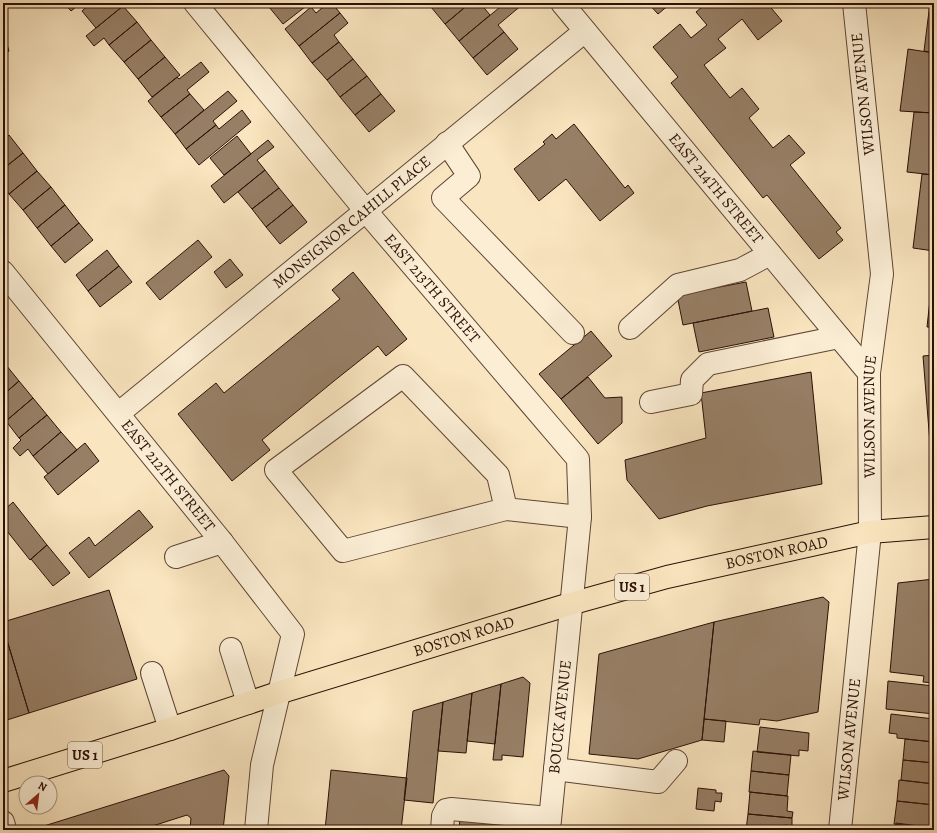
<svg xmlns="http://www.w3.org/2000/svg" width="937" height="833" font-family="Alegreya,serif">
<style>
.building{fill:#977f66;stroke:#2c1006}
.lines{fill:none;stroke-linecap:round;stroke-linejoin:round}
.minor-casing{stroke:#5f4534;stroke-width:24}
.major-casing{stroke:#2c1006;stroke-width:24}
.minor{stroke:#fbeed5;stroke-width:22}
.major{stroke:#f9e5bf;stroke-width:22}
.labels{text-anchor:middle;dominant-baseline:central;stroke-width:3;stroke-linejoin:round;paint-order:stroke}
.shield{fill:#fbeed5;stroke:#6a5344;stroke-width:1}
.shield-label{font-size:15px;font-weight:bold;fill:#2c1006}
.street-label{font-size:16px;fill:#2c1006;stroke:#fbeed5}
</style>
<rect width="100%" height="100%" fill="#f9e5bf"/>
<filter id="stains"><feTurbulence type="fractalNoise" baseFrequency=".005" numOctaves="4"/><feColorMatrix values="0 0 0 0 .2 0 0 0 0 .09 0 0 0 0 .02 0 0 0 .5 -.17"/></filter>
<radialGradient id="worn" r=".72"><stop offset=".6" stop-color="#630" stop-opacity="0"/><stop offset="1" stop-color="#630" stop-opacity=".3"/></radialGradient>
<path class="building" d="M64 3H81L71 11Z
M91 3H121L123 6 96 28 82 11Z
M275 3H310L283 24 269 7Z
M328 3H332L340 13 299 46 285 29 311 7 316 13Z
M435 3H470L445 24 431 7Z
M470 3H480L490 15 459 41 445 24Z
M505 3H522L523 4 498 25 504 32 473 58 459 41Z
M648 3H669L670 4 658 14Z
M707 3H767L782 21 758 40 742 19 718 39 726 48 704 65 730 98 742 88 759 109 749 118 773 148 789 135 805 153 790 165 841 228 836 232 843 240 819 259 767 195 763 198 671 83 678 77 653 47 680 24 691 38 707 25 696 12Z
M930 3H934V53L924 51Z
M123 6 137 22 109 45 104 38 94 46 86 36Z
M340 13 348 23 334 35 339 42 312 63 299 46Z
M137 22 151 40 124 62 109 45Z
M3 31 9 51 3 56Z
M504 32 518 49 487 75 473 58Z
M151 40 165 57 138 79 124 62Z
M339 42 353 59 327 80 312 63Z
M908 49 934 53V113L900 111Z
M165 57 180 75 152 97 138 79Z
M353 59 367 76 340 97 327 80Z
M201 62 209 72 187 90 190 94 161 117 148 101 177 77 179 79Z
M367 76 381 94 355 115 340 97Z
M228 91 237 101 213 121 216 125 186 149 175 134Z
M190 94 204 110 175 134 161 117Z
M381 94 395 111 369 132 355 115Z
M242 110 251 122 199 165 186 149 216 125 219 129Z
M914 112 934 113V175L907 172Z
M574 124 625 188 628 185 634 193 600 221 566 179 539 201 514 169 545 144 543 142 552 134 556 139Z
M9 135 23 153 3 169V140Z
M237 136 251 154 224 175 210 158Z
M268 140 274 147 257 160 265 170 224 203 211 186Z
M23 153 37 171 9 194 3 186V169Z
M265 170 279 188 252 209 238 192Z
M37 171 51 187 23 210 9 194Z
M922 174 934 175V251L913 248Z
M51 187 65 205 37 228 23 210Z
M279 188 293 205 266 227 252 209Z
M65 205 79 223 51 246 37 228Z
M293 205 307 222 280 244 266 227Z
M79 223 93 240 65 263 51 246Z
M198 240 212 257 160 300 146 283Z
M107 250 119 266 88 291 76 275Z
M230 259 243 275 226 288 214 272Z
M119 266 132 282 100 307 88 291Z
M353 272 407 339 386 356 378 346 334 381 262 440 270 450 232 481 178 414 216 383 224 393 340 299 332 290Z
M933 272H934V327H927Z
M746 282 752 311 683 325 677 295Z
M768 308 774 337 699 352 693 323Z
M591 331 612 356 561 399 539 374Z
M934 355V459L931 456 923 356Z
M6 365 19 381 3 395V368Z
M811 372 822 484 707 506 659 519 627 480 625 460 706 438 701 393Z
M588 377 605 398 622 397V423L598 444 561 399Z
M19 381 33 398 6 421 3 418V395Z
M33 398 47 415 19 438 6 421Z
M47 415 61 432 33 456 28 449 20 456 13 448 21 440 19 438Z
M61 432 77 450 48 474 33 456Z
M85 443 99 461 58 495 44 477Z
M13 502 47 545 30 560 3 526V511Z
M139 510 153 527 89 578 69 553 89 537 95 546Z
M47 545 70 573 53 586 31 559Z
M934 579V683L923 682 924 676 890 672 898 583Z
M109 590 137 679 29 713 3 627V622Z
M823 597 829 602 818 712 777 721 760 719 759 725 704 719 714 622Z
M714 622 702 740 638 759 589 754 599 654Z
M3 627 29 713 4 721 3 720Z
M523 677 530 683 523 757 502 755V760H493L501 684Z
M888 681 934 686V714L886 709Z
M501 684 495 744 467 741 472 693Z
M472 693 466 753 438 751 443 702Z
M443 702 433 803 404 800 413 711Z
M891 714 934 719V742L897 738V734L889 733Z
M704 719 726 721 724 742 702 740Z
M760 727 809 733 808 751 799 750V756L757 752Z
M905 739 934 742V763L903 760Z
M753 751 791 755 789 775 751 771Z
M903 760 934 763V784L901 780Z
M224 770 229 776 223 830H190L191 818 187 815 140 830H31Z
M331 770 407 778 401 830H325Z
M751 771 789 775 787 796 749 792Z
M899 780 934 784V805L897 801Z
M698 788 716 790V793H722L721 802 715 801 714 811 696 809Z
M750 792 788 796 787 811 793 812 792 818 748 814Z
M897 801 934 805 933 828 894 824Z
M748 814 792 818V826L785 825V830H746Z
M460 818 502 822 501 828 508 829V830H459Z
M896 823 934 828V830H895Z"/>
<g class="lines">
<defs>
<g id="minor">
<path id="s1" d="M195 3 365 210 578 459 580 517 549 830"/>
<path id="s2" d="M562 3 869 373"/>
<path d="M447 143 469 176 443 198 573 333"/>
<path id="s3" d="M3 272 222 542 293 634 262 765 256 830"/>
<path d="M630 328 678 285 740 270 770 254"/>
<path d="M651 402 691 394 692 380 708 364 839 337"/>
<path id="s4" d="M119 413 585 31"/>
<path d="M506 509 343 551 276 470 403 376 498 475 506 509 580 517"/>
<path d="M176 557 222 542"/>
<path d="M231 649 248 703"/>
<path d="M152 673 170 729"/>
<path d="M555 769 658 782 676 761"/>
<path d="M3 822 5 829"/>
<path d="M442 830 443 816 446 810 451 809 550 818"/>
<path id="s5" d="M840 830 870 532 869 373 882 274 854 3"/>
</g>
<g id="major">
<path id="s6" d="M3 781 170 729 278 693 570 604 667 577 870 532 934 527"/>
</g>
</defs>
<use href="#minor" class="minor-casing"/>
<use href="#major" class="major-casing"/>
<use href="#minor" class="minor"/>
<use href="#major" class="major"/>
</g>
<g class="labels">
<g class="shield">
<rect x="615" y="574" width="34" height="26" rx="3"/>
<rect x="68" y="742" width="34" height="26" rx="3"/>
</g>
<g class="shield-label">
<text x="632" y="587">US 1</text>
<text x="85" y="755">US 1</text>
</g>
<g class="street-label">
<text transform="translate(863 94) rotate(-96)">WILSON AVENUE</text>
<text stroke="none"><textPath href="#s2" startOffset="241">EAST 214TH STREET</textPath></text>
<text stroke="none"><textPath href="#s4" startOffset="301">MONSIGNOR CAHILL PLACE</textPath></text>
<text stroke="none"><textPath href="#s1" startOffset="371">EAST 213TH STREET</textPath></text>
<text stroke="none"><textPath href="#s5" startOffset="415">WILSON AVENUE</textPath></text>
<text stroke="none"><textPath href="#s3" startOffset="262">EAST 212TH STREET</textPath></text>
<text stroke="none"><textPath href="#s6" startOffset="807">BOSTON ROAD</textPath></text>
<text stroke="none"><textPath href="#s6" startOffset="483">BOSTON ROAD</textPath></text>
<text transform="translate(560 717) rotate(-84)">BOUCK AVENUE</text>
<text stroke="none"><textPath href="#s5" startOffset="91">WILSON AVENUE</textPath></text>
</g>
</g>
<rect width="937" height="833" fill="none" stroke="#f9e5bf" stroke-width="16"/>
<rect x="4" y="4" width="929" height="825" fill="none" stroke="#2c1006" stroke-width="2"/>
<rect x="8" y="8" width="921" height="817" fill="none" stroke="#2c1006"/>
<g transform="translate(38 795) rotate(28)"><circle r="19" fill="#fbeed5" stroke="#a89582"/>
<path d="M0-3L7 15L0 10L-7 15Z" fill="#8f2418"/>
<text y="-6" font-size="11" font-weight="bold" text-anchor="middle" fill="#2c1006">N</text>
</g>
<rect width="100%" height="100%" filter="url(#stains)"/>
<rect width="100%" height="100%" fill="url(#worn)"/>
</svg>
